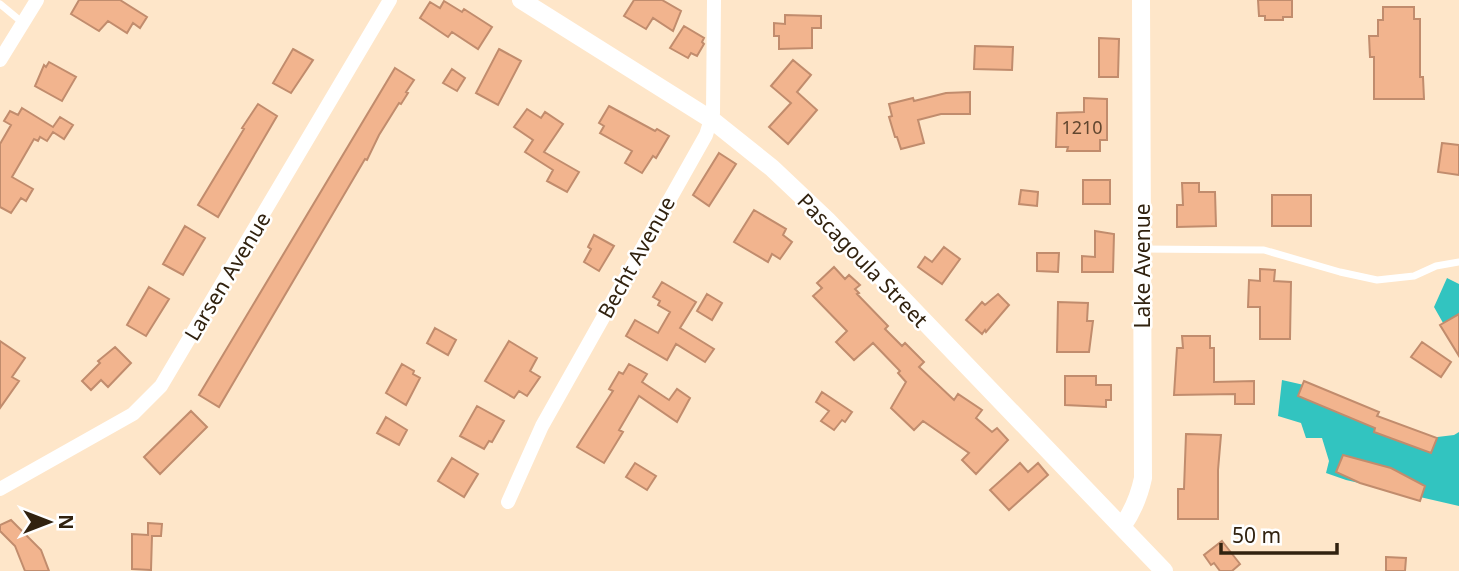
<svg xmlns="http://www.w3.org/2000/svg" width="1459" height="571" font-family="'Noto Sans',sans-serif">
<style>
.water{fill:#32c4c0}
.building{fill:#f2b48e;stroke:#c18c6d;stroke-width:2}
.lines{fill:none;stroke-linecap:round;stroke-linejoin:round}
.service{stroke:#fff;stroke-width:7}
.minor{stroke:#fff;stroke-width:14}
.tertiary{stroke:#fff;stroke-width:18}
.labels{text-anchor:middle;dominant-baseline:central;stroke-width:5;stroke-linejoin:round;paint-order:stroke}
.number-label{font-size:18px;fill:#61462f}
.street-label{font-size:21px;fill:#31220f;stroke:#fff}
</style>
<rect width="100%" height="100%" fill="#fee6c9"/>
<path class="water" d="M1447 278 1459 284V351L1434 307Z
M1282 380 1304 385 1429 438 1454 435 1459 432V506L1346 480 1326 473 1329 461 1322 438H1306L1301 423 1278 416Z"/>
<path class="building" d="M79 0H120L147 17 140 28 133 23 127 33 108 21 99 31 71 14Z
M634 0H662L681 11 673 31 653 18 646 29 624 16Z
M1258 0H1292V17H1283V20H1265V16H1259Z
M444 1 462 12 464 9 492 27 478 49 452 32 448 37 420 18 430 2 440 8Z
M1383 7H1414V19H1420V77H1423L1424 99H1374V57H1370L1369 36H1378V20H1383Z
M785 15 821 16V28H812V48L779 49V36H774V23L785 24Z
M684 26 704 38 702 42 704 44 697 56 691 53 688 58 670 48Z
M1099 38 1119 39 1118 77H1099Z
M975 46 1013 47 1012 70 974 69Z
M293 49 313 60 291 93 273 83Z
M499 49 521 61 498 105 476 93Z
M793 60 811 75 797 92 817 110 788 144 769 127 791 103 771 86Z
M49 62 76 77 62 101 35 86 44 65 46 67Z
M395 68 414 80 406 92 408 93 401 104 399 103 379 135 367 160 365 159 219 407 199 395Z
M452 69 465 78 457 91 443 83Z
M970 92V114H941L918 120 924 143 901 149 897 137H895L889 117 892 116 889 104 913 98 914 101 946 93Z
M1084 98 1107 99V140H1100V151H1067L1068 147H1056L1057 113 1084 112Z
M258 104 277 116 218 217 198 205 244 129 242 128Z
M609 106 655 131 657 129 669 136 656 158 653 156 642 173 625 163 632 151 600 133 604 126 599 123Z
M22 108 53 127 60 117 73 125 64 139 53 132 47 141 40 137 38 141 34 139 12 177 33 189 26 201 21 198 11 213 0 207V144L11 125 4 121 10 111 18 115Z
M527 109 541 118 545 112 563 124 544 152 579 172 567 192 547 181 553 170 525 152 533 140 514 127Z
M1442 143 1459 145V175L1438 172Z
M719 153 736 164 709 206 693 195Z
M1083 180H1110V204H1083Z
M1182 183H1199V192H1215L1216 226 1177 227V205H1183Z
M1021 190 1038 192 1037 206 1019 204Z
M1272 195H1311V226H1272Z
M754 210 786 229 783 235 792 242 780 259 772 254 768 262 734 242Z
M185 226 205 238 183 275 163 264Z
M1095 231 1114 234 1113 272H1082V256L1095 257Z
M594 235 614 246 599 271 584 262 591 249 588 247Z
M944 247 960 259 942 284 918 267 925 257 932 262Z
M1037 253H1059L1058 272 1037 271Z
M834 267 845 279 849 275 860 285 855 289 859 293 857 294 888 326 885 329 902 346 905 343 924 362 919 367 954 400 958 394 982 410 976 418 992 432 997 428 1008 440 976 474 962 460 969 453 923 421 914 430 891 408 906 382 898 373 900 371 873 343 854 360 836 342 847 331 813 296 822 288 817 283Z
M1260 269 1275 270 1274 281 1291 282 1290 339H1260V307H1248L1249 280 1260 281Z
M662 282 696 302 680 328 714 349 705 362 676 344 667 360 626 336 635 320 658 333 670 312 658 305 660 301 653 297Z
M149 287 169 299 146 336 127 325Z
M707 294 722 303 712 320 697 311Z
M998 294 1009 305 986 332 985 330 982 334 966 320 982 302 985 305Z
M1058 302 1088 303 1087 321H1093L1089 352H1057Z
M1459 314V356L1440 325Z
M435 328 456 340 448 355 427 343Z
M1182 336H1210V348H1214V382L1254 381V404H1235V394L1174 395 1177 348H1183Z
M0 341 25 358 12 377 19 381 0 408Z
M509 341 537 358 530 371 540 377 527 396 519 391 514 398 485 381Z
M1422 342 1451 362 1441 377 1411 357Z
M115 347 131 363 108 387 101 380 91 390 82 381 100 363 98 361Z
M402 364 414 371 413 374 420 378 406 405 386 393Z
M629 364 647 374 642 382 669 400 677 389 690 398 677 422 639 396 619 430 623 432 604 463 577 447 613 391 609 389 619 372 623 374Z
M1065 376H1096V385H1111V400H1106V407L1065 405Z
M1304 381 1379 412 1377 416 1437 438 1431 453 1374 432 1375 428 1298 396Z
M822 392 852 412 845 422 842 420 834 430 821 421 829 411 816 402Z
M477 406 504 421 492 442 489 441 484 449 460 436Z
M191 411 207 427 160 474 144 457Z
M386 417 407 430 399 445 377 433Z
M1186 434 1221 435 1218 470V519H1178V489H1184Z
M1343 455 1391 468 1425 486 1420 501 1360 483 1336 472Z
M452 458 478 474 464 497 438 481Z
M635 463 656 476 647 490 626 477Z
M1020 463 1028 472 1038 463 1048 475 1009 510 990 490Z
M11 520 41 550 49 571H25L15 546 0 531V525Z
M148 523 162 524 161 536H152L151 570 132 569V534L148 535Z
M1222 541 1240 564 1232 571H1220L1214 563 1211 565 1204 555Z
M1386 557 1406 558 1405 571H1386Z"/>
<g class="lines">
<path class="service" d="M0 4 23 23
M1142 249 1264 250 1340 272 1377 280 1414 276 1436 266 1459 262"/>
<path class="minor" d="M0 60 37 0
M0 489 133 414 161 386 390 0
M508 502 542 426 706 135 713 113 714 0"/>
<path class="tertiary" d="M521 0 712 120 772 168 827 220 1164 571
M1122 527C1133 511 1139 497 1143 478L1141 0"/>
</g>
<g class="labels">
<g class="number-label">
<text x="1082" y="127">1210</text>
</g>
<g class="street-label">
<text transform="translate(636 257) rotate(-61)">Becht Avenue</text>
<text transform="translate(863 260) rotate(46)">Pascagoula Street</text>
<text transform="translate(1142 266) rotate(-90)">Lake Avenue</text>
<text transform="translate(227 276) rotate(-59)">Larsen Avenue</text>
</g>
</g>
<g transform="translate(49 522) rotate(90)" stroke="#ffffff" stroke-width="5" paint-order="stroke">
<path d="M0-5L12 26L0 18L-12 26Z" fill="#31220f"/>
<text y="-10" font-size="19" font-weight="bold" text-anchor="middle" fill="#31220f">N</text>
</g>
<path d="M1221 543v10h116v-10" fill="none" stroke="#31220f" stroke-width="3.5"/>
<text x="1232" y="543" font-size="21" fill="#31220f" stroke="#ffffff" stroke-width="5" paint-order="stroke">50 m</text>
</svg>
